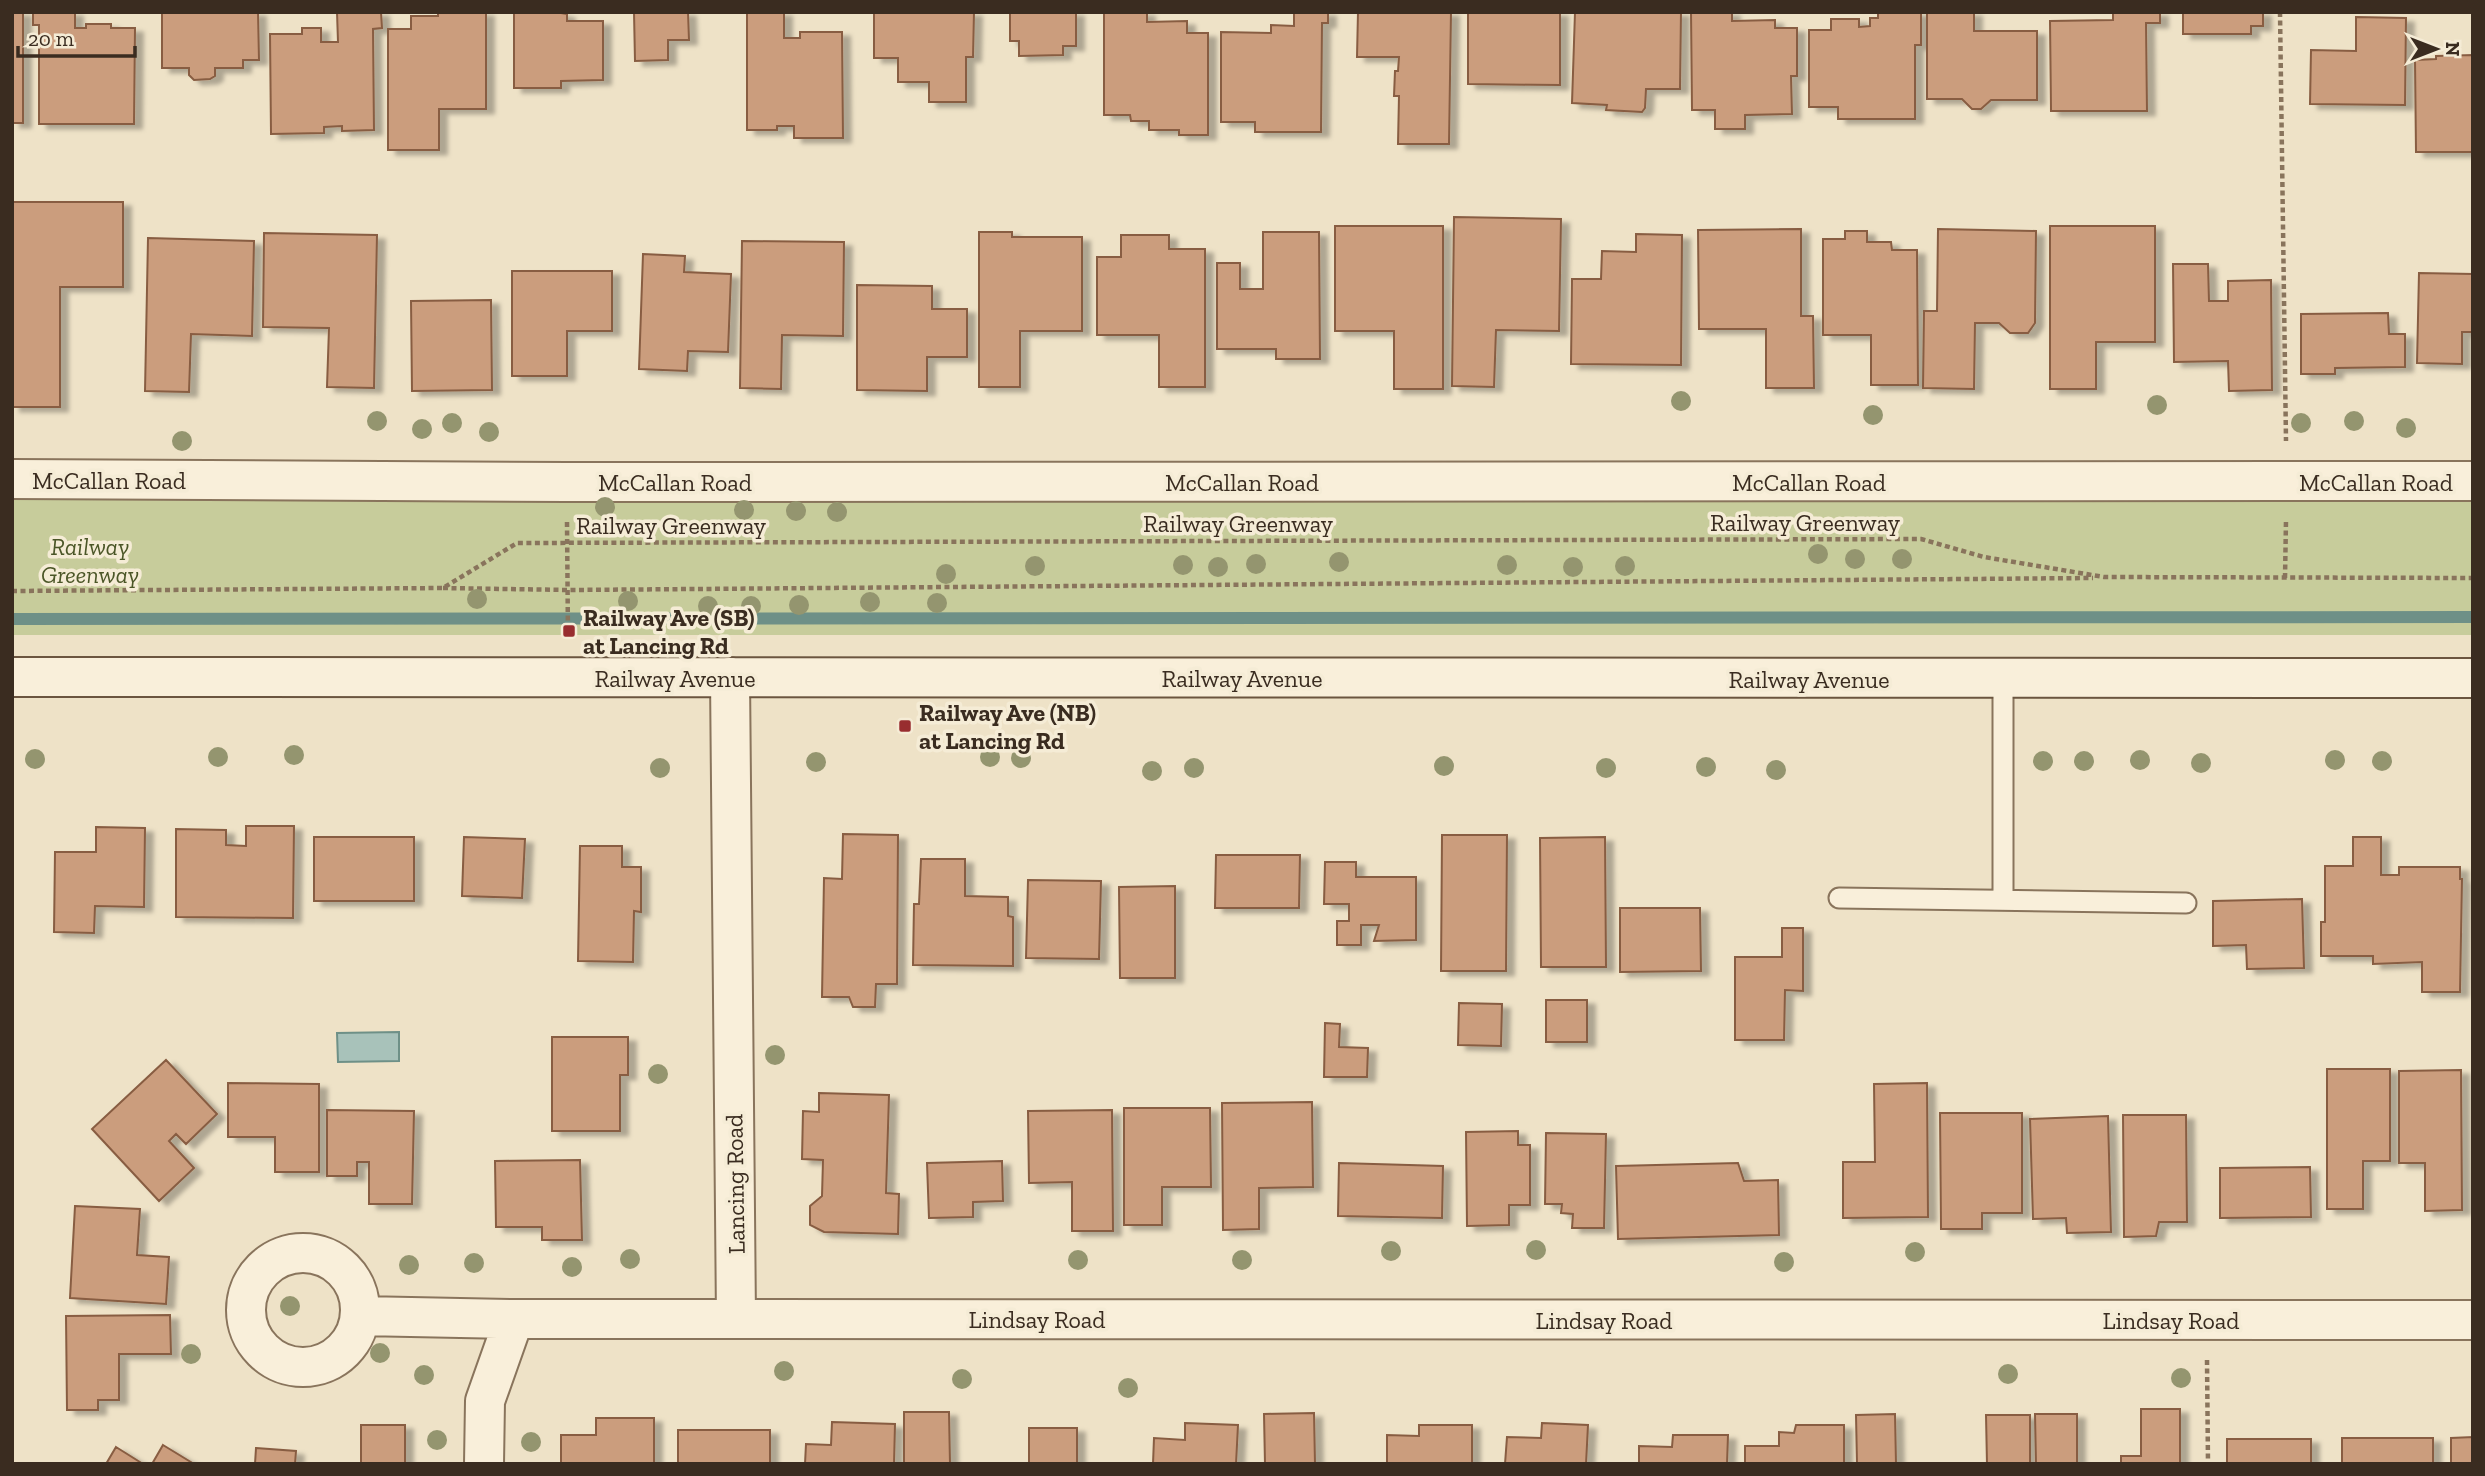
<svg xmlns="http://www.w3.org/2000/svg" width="2485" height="1476" font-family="'Zilla Slab',serif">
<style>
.green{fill:#c7cc9b}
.water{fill:#a8c2ba;stroke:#6e9087;stroke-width:2}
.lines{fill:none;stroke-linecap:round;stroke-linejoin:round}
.stream{stroke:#6e9087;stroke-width:12}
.building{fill:#cb9d7d;stroke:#885d42;stroke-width:2;filter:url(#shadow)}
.service-casing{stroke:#89745c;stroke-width:23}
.minor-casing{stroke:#89745c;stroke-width:42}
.secondary-casing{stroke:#6b553f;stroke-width:42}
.path{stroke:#89745c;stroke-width:4.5;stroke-dasharray:5 3.5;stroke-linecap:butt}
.service{stroke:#f9efda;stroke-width:19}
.minor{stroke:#f9efda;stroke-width:38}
.secondary{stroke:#f9efda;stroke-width:38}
.tree{fill:#94956f}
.poi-dot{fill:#982d2f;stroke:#f5ecd6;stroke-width:2.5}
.labels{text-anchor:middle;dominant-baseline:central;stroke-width:7;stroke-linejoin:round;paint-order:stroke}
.street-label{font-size:24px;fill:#3a2c20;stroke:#f5ecd6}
.park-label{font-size:24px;font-style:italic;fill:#4b5627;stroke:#f5ecd6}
.poi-label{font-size:24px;font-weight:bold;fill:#3a2c20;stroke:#f5ecd6;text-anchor:start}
</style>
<defs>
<filter id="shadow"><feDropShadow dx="8" dy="4.5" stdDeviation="2" flood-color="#0004"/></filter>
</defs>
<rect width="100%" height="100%" fill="#eee2c7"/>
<path class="green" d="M12 482 2473 501V635H12Z"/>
<path class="water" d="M399 1032V1061L338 1062 337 1033Z"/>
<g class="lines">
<path class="stream" d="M12 619 2473 617"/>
</g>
<path class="building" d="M12 12H23V123H12Z
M33 12H75V28H86V24H111V28H135L134 124H39V25H33Z
M162 12H258L259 60H243V68H215V76L210 79 194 80 189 75V68H162Z
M337 12H381L382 28 373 29 374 130 342 131V126L324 127V133L271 134 270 34H302V28H321V42H338Z
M438 12H486V109H439V150H388V29H411V16H438Z
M514 12H555L567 14V21H603V80L561 81V88H514Z
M634 12H688L689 40H668V60L635 61Z
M747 12H784V38H800V32H842L843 138H794V126H777V130H747Z
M874 12H974L973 57H966V102H929V82H898V58H874Z
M1010 12H1076V46H1063V55L1019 56V41H1010Z
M1104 12H1147V22L1187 21V33H1208V135H1179V130H1149V121H1131L1130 115H1104Z
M1294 12H1328V23H1322L1321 132H1255V122H1221V32L1271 33V25L1294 26Z
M1358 12H1451L1449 144H1398L1399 96H1394L1395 71H1398L1399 57H1357Z
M1468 12H1560V85L1468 84Z
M1575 12H1681L1680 89H1646L1645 108 1642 112 1606 110 1607 105 1572 103Z
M1691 12H1732V21L1775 20V28H1797V76H1791L1792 114 1745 115V129H1715V110H1692Z
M1878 12H1921V45H1915V119H1838V107H1809V30H1831V19H1859V27L1870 26V18H1878Z
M1927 12H1974V31H2037V100H1991L1981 109H1972L1962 99H1927Z
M2113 12H2160V23H2146L2147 111H2051L2050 21 2113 20Z
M2183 12H2263V26H2251V34H2183Z
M2356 17 2406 18 2405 105 2310 104 2311 50 2356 51Z
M2473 55V152H2416L2415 60 2436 59V56Z
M12 202H123V287H60V407H12Z
M1454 217 1561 219 1559 331 1496 330 1494 387 1452 386Z
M1335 226H1443V389H1394V331H1335Z
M2050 226H2155V342H2096V389H2050Z
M1801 229V316H1813L1814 388H1766V329H1699L1698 230Z
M1938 229 2036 231 2035 323 2028 333H2010L1999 323H1975L1974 389 1923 388 1924 311H1937Z
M1845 231H1867V242H1891L1892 250H1917L1918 385H1871V335H1823V239H1845Z
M979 232H1012V237H1082V331H1020V387H979Z
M1263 232H1319L1320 359H1276V349H1217V263H1240V289H1263Z
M264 233 377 235 374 388 327 387 329 328 263 327Z
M1636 234 1682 235 1681 365 1571 364 1572 279H1601L1602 251 1636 252Z
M1121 235H1169V249H1205V387H1159V335H1097V257H1121Z
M148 238 254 241 252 336 191 334 189 392 145 391Z
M742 241 844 242 843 336 782 335 781 389 740 388Z
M643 254 685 256 684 272 731 274 728 352 688 351 687 371 639 369Z
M2173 264H2208L2209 301H2228V281L2271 280 2272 390 2229 391 2228 361 2174 362Z
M512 271H612V331H567V376H512Z
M2419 273 2473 274 2472 332H2462V364L2417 363Z
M857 285 932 286V309H967V357H927V391L857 390Z
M491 300 492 390 412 391 411 301Z
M2388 313 2389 334H2405V367L2335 368V374H2301V314Z
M246 826H294L293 918 176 917V829L226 830V845L246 846Z
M96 827 145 828 144 907 95 906 94 933 54 932 55 852H96Z
M843 834 898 835 897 984H876L875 1007H853L849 997H822L824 878 842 879Z
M1442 835H1507L1506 971H1441Z
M314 837H414V901H314Z
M464 837 525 839 522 898 462 896Z
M1605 837 1606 967H1541L1540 838Z
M2353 837H2381V875H2399V867H2460V879H2462L2460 992H2422V962L2373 964V956H2321V922H2325V866H2353Z
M580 846H622V867H641V912L634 911 633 962 578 961Z
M1216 855H1300L1299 908H1215Z
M921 859H965V896L1008 897V916L1013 917V966L913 965 914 904H919Z
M1325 862H1356V877H1416V940L1374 941 1379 925H1361V945H1337V921H1349V904H1324Z
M1028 880 1101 881 1099 959 1026 958Z
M1175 886V978H1120L1119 887Z
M2302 899 2304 968 2247 969 2246 945 2213 946V901Z
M1620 908H1700L1701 971 1620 972Z
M1782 928H1803V991L1785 990 1784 1040H1735V957H1782Z
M1546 1000H1587V1042H1546Z
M1459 1003 1502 1004 1501 1046 1458 1045Z
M1325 1023 1340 1024 1339 1047 1368 1048 1367 1077H1324Z
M552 1037H628V1075H620V1131H552Z
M166 1060 217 1114 186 1144 176 1134 169 1141 194 1168 159 1201 92 1129Z
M2327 1069H2390V1161H2363V1209H2327Z
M2461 1070 2462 1210 2425 1211V1163H2399V1071Z
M228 1083 319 1084V1172H275V1137H228Z
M1927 1083 1928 1217 1843 1218V1162H1875L1874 1084Z
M819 1093 889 1095 886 1193 899 1194 898 1234 824 1232 810 1225V1206L822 1196 823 1160 802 1159 803 1111 819 1112Z
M1312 1102 1313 1187 1259 1188V1229L1223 1230 1222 1103Z
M1124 1108H1210L1211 1187H1162V1225H1124Z
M327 1110 414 1111 412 1204H369V1162H357V1176H327Z
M1112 1110 1113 1231H1072V1182L1029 1183 1028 1111Z
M1940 1113H2022V1213H1982V1229H1941Z
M2123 1115H2186L2187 1222H2159L2156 1236 2124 1237Z
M2108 1116 2111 1232 2067 1233 2066 1218 2033 1219 2030 1119Z
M1518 1131V1145H1530V1205H1509V1225L1467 1226 1466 1132Z
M1546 1133 1606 1134 1604 1228H1572L1573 1214 1561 1213 1562 1204H1545Z
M580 1160 582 1240H542V1227H496L495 1161Z
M1002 1161 1003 1201 973 1202V1217L929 1218 927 1163Z
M1339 1163 1443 1166 1442 1218 1338 1216Z
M1738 1163 1744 1181 1778 1180 1779 1235 1618 1239 1616 1166Z
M2310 1167 2311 1217 2220 1218V1168Z
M75 1206 140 1209 137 1255 169 1257 166 1304 70 1298Z
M170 1315 171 1354H119V1400H98V1410H67L66 1316Z
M2141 1409H2180V1464H2121V1456H2141Z
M904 1412H949L950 1464H904Z
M1314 1413 1315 1464H1265L1264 1414Z
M1895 1414 1896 1464H1857L1856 1415Z
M2035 1414H2077V1464H2036Z
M1986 1415H2030V1464H1987Z
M596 1418H654V1464H561V1435H596Z
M832 1422 895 1424 894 1464H805L806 1444 831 1445Z
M1185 1423 1238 1425 1236 1464H1153L1154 1438 1185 1440Z
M1542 1423 1588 1425 1586 1464H1505L1507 1437 1541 1438Z
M361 1425H405V1464H361Z
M1419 1425H1472V1464H1387V1435L1419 1436Z
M1796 1425H1844V1464H1745V1446H1779V1432L1794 1433Z
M1029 1428H1077V1464H1029Z
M678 1430H770V1464H678Z
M1673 1435H1728L1727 1464H1639V1446L1672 1447Z
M2473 1437V1464H2451V1438Z
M2342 1438H2433V1464H2342Z
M2227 1439H2311V1464H2227Z
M163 1445 194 1464H152Z
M116 1447 143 1464H106Z
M256 1448 296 1451 295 1464H255Z"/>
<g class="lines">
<defs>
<path id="service" d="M2003 679V900
M1839 898 2186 903"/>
<path id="minor" d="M12 479 567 482 2473 481
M246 1310a57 57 0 1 1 114 0a57 57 0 1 1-114 0Z
M361 1316 514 1319
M736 1319 2473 1320
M484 1464 485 1401 514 1319H736L730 677"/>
<path id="secondary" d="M12 677 2473 678"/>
</defs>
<use href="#service" class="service-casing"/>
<use href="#minor" class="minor-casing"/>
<use href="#secondary" class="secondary-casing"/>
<path class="path" d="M2280 12 2286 441
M567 522 568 639
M2285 578 2286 520
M443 588 569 590 2093 578
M12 591 443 588 517 543 1921 539 1984 557 2104 577 2473 578
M2207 1360 2208 1464"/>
<use href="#service" class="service"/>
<use href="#minor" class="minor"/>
<use href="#secondary" class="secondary"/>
</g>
<g class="tree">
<circle cx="1681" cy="401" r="10"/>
<circle cx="2157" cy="405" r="10"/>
<circle cx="1873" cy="415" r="10"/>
<circle cx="377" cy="421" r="10"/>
<circle cx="2354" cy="421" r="10"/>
<circle cx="452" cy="423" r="10"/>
<circle cx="2301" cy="423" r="10"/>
<circle cx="2406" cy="428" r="10"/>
<circle cx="422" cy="429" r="10"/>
<circle cx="489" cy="432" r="10"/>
<circle cx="182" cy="441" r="10"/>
<circle cx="605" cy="507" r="10"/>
<circle cx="744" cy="510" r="10"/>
<circle cx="796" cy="511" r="10"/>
<circle cx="837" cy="512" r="10"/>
<circle cx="1818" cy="554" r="10"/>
<circle cx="1855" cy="559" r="10"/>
<circle cx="1902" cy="559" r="10"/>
<circle cx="1339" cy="562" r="10"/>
<circle cx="1256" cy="564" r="10"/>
<circle cx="1183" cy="565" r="10"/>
<circle cx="1507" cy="565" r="10"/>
<circle cx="1035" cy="566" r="10"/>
<circle cx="1625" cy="566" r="10"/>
<circle cx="1218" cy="567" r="10"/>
<circle cx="1573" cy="567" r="10"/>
<circle cx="946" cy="574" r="10"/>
<circle cx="477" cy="599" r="10"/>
<circle cx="628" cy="601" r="10"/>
<circle cx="870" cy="602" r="10"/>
<circle cx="937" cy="603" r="10"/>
<circle cx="799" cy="605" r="10"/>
<circle cx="708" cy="606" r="10"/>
<circle cx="751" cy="606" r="10"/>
<circle cx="294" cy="755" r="10"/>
<circle cx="218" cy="757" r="10"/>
<circle cx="990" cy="757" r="10"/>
<circle cx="1021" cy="758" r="10"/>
<circle cx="35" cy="759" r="10"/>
<circle cx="2140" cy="760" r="10"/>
<circle cx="2335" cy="760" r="10"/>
<circle cx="2043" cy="761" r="10"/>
<circle cx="2084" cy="761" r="10"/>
<circle cx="2382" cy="761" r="10"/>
<circle cx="816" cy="762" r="10"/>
<circle cx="2201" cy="763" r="10"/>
<circle cx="1444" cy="766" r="10"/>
<circle cx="1706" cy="767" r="10"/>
<circle cx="660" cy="768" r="10"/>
<circle cx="1194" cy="768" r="10"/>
<circle cx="1606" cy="768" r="10"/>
<circle cx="1776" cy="770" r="10"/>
<circle cx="1152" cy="771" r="10"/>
<circle cx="775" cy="1055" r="10"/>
<circle cx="658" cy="1074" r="10"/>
<circle cx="1536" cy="1250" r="10"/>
<circle cx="1391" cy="1251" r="10"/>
<circle cx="1915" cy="1252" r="10"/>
<circle cx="630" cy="1259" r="10"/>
<circle cx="1078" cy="1260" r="10"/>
<circle cx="1242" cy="1260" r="10"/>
<circle cx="1784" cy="1262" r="10"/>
<circle cx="474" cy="1263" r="10"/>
<circle cx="409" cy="1265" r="10"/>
<circle cx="572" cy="1267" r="10"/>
<circle cx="290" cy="1306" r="10"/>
<circle cx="380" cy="1353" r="10"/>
<circle cx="191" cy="1354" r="10"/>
<circle cx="784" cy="1371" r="10"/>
<circle cx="2008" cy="1374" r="10"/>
<circle cx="424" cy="1375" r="10"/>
<circle cx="2181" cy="1378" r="10"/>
<circle cx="962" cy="1379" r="10"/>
<circle cx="1128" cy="1388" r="10"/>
<circle cx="437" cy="1440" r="10"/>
<circle cx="531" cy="1442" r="10"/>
</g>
<g class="poi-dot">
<rect x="562" y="624" width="14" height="14" rx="3.5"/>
<rect x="898" y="719" width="14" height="14" rx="3.5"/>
</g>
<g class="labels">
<g class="street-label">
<text x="109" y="480">McCallan Road</text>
<text x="675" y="482">McCallan Road</text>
<text x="1242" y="482">McCallan Road</text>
<text x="1809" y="482">McCallan Road</text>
<text x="2376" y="482">McCallan Road</text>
<text x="1805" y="522">Railway Greenway</text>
<text x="1238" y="523">Railway Greenway</text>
<text x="671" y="525">Railway Greenway</text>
<text x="675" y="678">Railway Avenue</text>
<text x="1242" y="678">Railway Avenue</text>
<text x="1809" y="679">Railway Avenue</text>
<text transform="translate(735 1184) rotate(-91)">Lancing Road</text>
<text x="1037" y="1319">Lindsay Road</text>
<text x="1604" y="1320">Lindsay Road</text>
<text x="2171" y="1320">Lindsay Road</text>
</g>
<g class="park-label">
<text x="90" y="546">Railway<tspan x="90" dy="28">Greenway</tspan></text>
</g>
<g class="poi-label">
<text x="583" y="617">Railway Ave (SB)<tspan x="583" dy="28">at Lancing Rd</tspan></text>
<text x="919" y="712">Railway Ave (NB)<tspan x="919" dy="28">at Lancing Rd</tspan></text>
</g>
</g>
<rect width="2485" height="1476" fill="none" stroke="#3a2c20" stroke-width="28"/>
<g transform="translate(2436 49) rotate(90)" stroke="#f5ecd6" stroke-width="5" paint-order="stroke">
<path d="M0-5L12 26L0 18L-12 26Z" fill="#3a2c20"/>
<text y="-10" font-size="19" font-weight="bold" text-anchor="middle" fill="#3a2c20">N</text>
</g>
<path d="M18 46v10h117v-10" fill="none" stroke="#3a2c20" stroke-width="3.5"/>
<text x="28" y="46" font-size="21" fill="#3a2c20" stroke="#f5ecd6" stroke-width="5" paint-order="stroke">20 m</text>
</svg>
